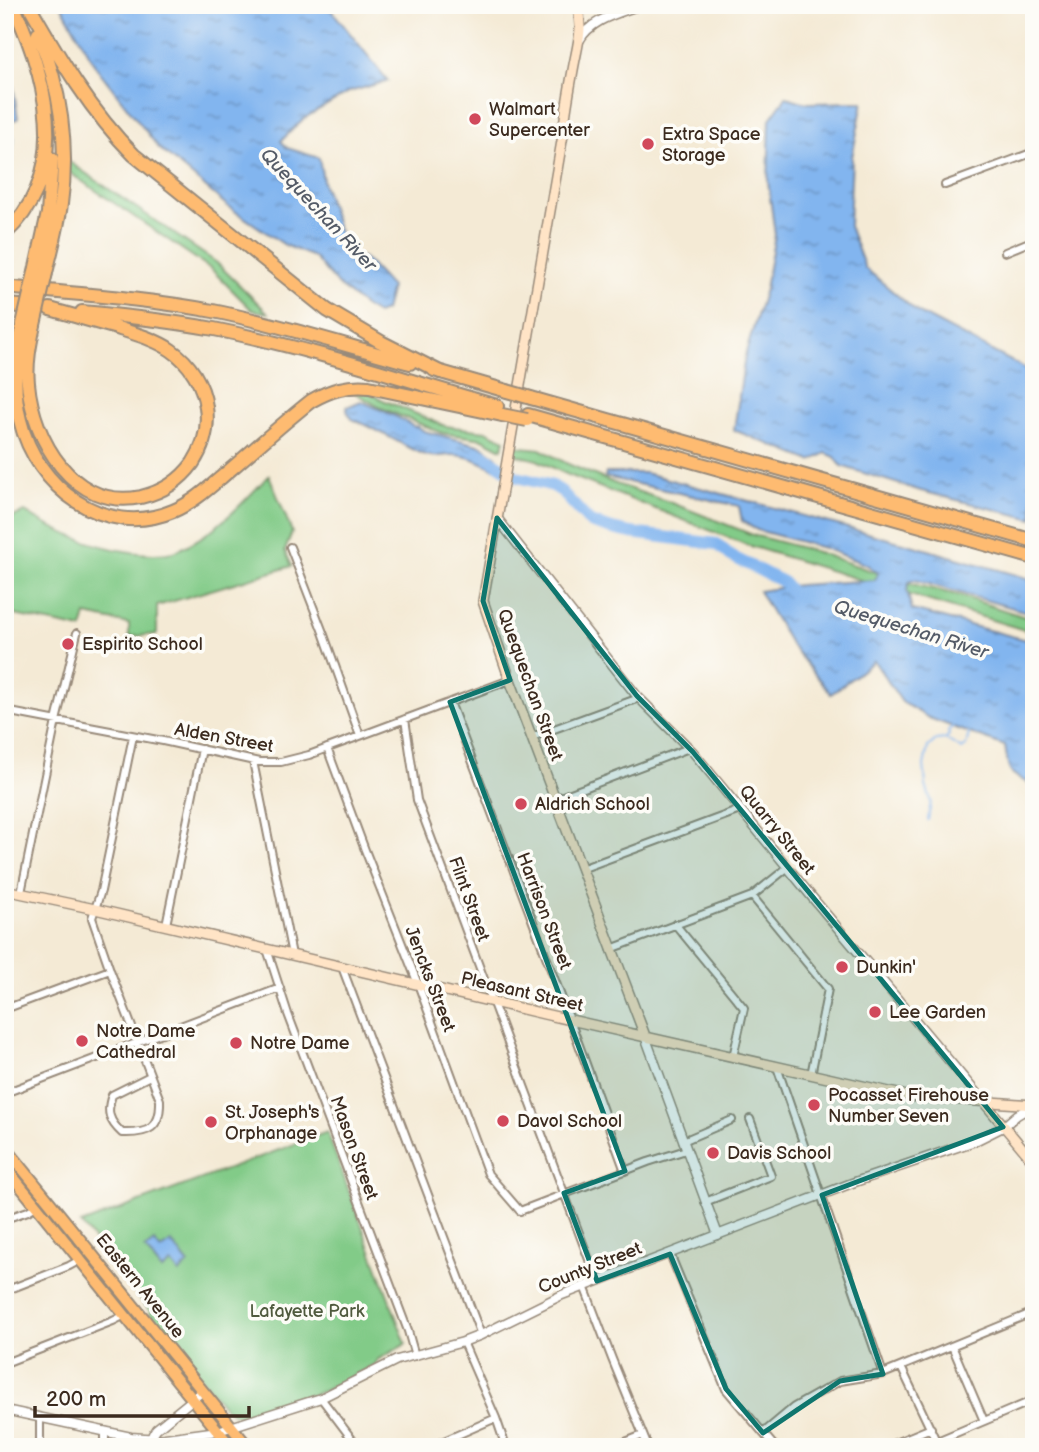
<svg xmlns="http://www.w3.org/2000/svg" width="1039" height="1452" font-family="'Balsamiq Sans',sans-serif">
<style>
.green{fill:#82cb88;stroke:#5e7a53;stroke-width:2}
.water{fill:url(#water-ripples);stroke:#5e7086;stroke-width:2}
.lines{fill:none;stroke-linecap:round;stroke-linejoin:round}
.stream{stroke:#82b5ef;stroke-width:2}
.river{stroke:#82b5ef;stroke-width:12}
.minor-casing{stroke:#988a7a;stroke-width:10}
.tertiary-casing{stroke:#988a7a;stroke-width:11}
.secondary-casing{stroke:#988a7a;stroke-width:12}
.primary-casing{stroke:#988a7a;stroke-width:14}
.motorway-casing{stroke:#988a7a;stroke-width:16}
.minor{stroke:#fff;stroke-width:6}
.tertiary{stroke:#fff;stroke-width:8}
.secondary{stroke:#ffe4c6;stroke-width:9}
.primary{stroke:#febb71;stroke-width:10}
.motorway{stroke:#febb71;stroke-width:12}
.motorway-bridge-casing{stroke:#988a7a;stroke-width:16;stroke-linecap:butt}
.motorway-bridge{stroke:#febb71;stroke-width:12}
.marked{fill:#0f766e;fill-opacity:0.2;stroke:#0f766e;stroke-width:5;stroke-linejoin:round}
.poi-dot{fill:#d1495b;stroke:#fdfcf7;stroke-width:2.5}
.labels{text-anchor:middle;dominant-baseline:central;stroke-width:7;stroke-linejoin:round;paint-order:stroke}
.poi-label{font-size:18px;fill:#3b2a1e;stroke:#fdfcf7;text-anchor:start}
.street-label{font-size:18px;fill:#3b2a1e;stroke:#fdfcf7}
.park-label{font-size:18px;fill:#505a3e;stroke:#fdfcf7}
.water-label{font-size:19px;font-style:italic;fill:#545b67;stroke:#fdfcf7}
</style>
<defs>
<pattern id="water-ripples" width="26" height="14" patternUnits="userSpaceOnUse" patternTransform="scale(1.75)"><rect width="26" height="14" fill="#82b5ef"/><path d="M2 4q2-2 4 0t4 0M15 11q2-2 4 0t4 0" fill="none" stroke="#6c93c1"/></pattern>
</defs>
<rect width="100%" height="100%" fill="#fdfcf7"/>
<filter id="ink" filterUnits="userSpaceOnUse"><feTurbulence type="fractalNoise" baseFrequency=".0143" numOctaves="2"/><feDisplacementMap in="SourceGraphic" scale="14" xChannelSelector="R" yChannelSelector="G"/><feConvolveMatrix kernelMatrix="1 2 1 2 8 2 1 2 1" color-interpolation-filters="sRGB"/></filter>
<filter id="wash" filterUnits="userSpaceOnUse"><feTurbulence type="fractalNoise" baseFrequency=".00686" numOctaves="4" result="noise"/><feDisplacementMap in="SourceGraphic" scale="28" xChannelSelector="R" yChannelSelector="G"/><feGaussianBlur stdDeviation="1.57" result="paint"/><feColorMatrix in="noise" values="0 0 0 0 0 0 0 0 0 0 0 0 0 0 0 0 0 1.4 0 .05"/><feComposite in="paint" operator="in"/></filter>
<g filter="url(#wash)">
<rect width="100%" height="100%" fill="#f4ead5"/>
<path class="green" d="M68 161 217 263 268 313 252 310 211 269 67 171Z
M347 388H361L383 400 445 426 486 431 505 440 502 449 483 439 442 433 379 407Z
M515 444 521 447 540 449 568 464 616 484 672 503 753 535 814 551 903 582 961 596 1034 620V633L750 546 566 474 537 460 513 454Z
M269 475 292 532 285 551 292 566 157 606V634L129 637V624L86 615 82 629 5 613V520L25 512C56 532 89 545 125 551 141 554 157 556 173 552 178 551 183 547 188 545 220 528 244 502 269 475Z
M327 1132 406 1344 377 1360 376 1364 324 1391 251 1415H236L225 1408 150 1315V1311L81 1224Z"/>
<path class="water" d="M61 5H321L333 12 388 81 349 92 303 119 281 141 287 148 319 158 324 186 345 250 365 259 391 287 385 311 377 314 364 306 337 284 314 257 285 245 230 208 159 148 96 67Z
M5 58 11 71 18 119 8 121 5 115Z
M786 97 807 103 863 102 852 157 849 226 865 268 917 312 1034 373 1033 519 921 491 841 466 835 457 826 453 811 461 734 430 745 356 765 289 775 235 768 182 770 119Z
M361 401 397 417 415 427 417 426 424 431 482 446 497 457 493 468C480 461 465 454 450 455 440 456 433 458 423 454 398 444 377 428 352 419L347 411V407Z
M606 473H645L918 547 1034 580V614L915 580 909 582 907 590 912 610 1034 642V787C1007 769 1010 780 1005 746L929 718 902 702 874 661 831 694 791 645 759 591 799 585 875 580 878 573 867 565 824 548 757 530 742 521 739 506 605 477Z
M154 1242 161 1250 171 1242 189 1264 179 1273 171 1263 162 1270 145 1249Z"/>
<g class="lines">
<path class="stream" d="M5 190 10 174 14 137
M946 738 949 735 948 731 953 726
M928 820 931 801 926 786 924 765 928 747 936 740 945 739 962 749 966 746 969 733"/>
<path class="river" d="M481 453 517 477 553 486 561 491 590 522 612 529 631 533 717 544 731 556 783 582 796 598"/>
</g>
</g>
<g filter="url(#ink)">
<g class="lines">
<defs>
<path id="minor" d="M945 185 1034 152
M1005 252 1034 240
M290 547 324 635 360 736
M450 702 570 1020 625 1171
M5 711 163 741 259 762H281L309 755 510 680
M405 719 417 800 597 1281
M133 736 101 891 92 918 110 970 160 1100C161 1128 149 1134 122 1133 109 1121 106 1112 112 1095L150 1076
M532 737 639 698
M327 748 365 850 418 984 488 1174 520 1211 648 1162 686 1150
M253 761 292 955
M555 799 689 748
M581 869 740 810
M21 893 56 721 77 633
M752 896 828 989 811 1075
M675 924 744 1008 733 1057
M166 925 202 749
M267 949 288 1014 408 1331 415 1356
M611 949 752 896 787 868
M342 967 481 1335
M5 1009 110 970
M777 1067 883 1374
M5 1093 280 988
M683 1141 732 1120
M705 1202 771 1176 750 1119
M5 1219 28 1211 36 1206
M670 1254 726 1389 775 1447
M584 1286 612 1359 648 1447
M5 1291 69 1266 80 1260
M463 1342 496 1418 506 1447
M952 1346 984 1421
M5 1363 113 1321 125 1315
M901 1367 939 1447
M321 1398 358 1447
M40 1417V1447
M105 1431V1447
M763 1433 794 1407 840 1381 883 1374 1034 1312
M937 1441 1034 1400
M430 1447 496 1418
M613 1447 643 1435
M885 1447 931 1428"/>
<path id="tertiary" d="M579 41C591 19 619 13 640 5
M497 518 637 696 693 752 816 902 983 1101
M645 1036 718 1235
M5 1410 131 1437 158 1439 218 1431 321 1398 397 1360 463 1342 481 1335 562 1295 852 1183 975 1141 1003 1127 1017 1115 1034 1105
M151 1439 153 1434 156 1429 203 1391"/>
<path id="secondary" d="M577 5C584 30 577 46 573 70 569 92 565 113 563 135L483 601 510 680 645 1036
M5 890 95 909 544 1014 907 1096 1034 1105
M983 1101 1034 1162"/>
<path id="primary" d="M5 1147 248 1447
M5 1167 231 1447"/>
<path id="motorway" d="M29 5C60 59 90 111 134 155L327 310 381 342 440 372
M38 34C61 87 69 147 61 204 58 228 51 251 46 273
M5 234C72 172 47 78 13 5
M35 272 48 213 52 159
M5 287C75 294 144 298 213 311 279 324 344 345 410 363
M5 305 36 307
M82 312C126 316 170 321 214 329 309 348 403 379 497 406
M23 324C15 356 12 388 20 420 36 487 104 540 173 511 195 502 212 485 230 470 257 447 283 423 311 401 330 390 347 385 369 387L502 415
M34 325C30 344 26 363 28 383 33 440 74 511 141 497 162 492 180 481 193 463 204 446 209 427 206 407 203 384 190 363 171 350 155 339 135 334 117 328 95 322 72 315 50 309
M434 370 507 391
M531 398 1034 541
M528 415 1034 558"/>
</defs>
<use href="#minor" class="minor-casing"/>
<use href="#tertiary" class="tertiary-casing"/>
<use href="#secondary" class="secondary-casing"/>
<use href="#primary" class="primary-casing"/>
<use href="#motorway" class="motorway-casing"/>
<use href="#minor" class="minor"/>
<use href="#tertiary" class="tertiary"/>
<use href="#secondary" class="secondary"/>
<use href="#primary" class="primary"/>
<use href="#motorway" class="motorway"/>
<defs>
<path id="motorway-bridge" d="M23 324 35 272
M34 325 46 273
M507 391 531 398
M502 415 527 420"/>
</defs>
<use href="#motorway-bridge" class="motorway-bridge-casing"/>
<use href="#motorway-bridge" class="motorway-bridge"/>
</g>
</g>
<path class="marked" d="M497 518 637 696 693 752 1003 1127 822 1195 883 1374 840 1381 763 1433 726 1389 670 1254 597 1281 564 1193 625 1171 450 702 510 680 483 601Z"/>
<g class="poi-dot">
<circle cx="475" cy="119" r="7"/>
<circle cx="648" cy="144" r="7"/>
<circle cx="68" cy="644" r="7"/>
<circle cx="521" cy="804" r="7"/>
<circle cx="842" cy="967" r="7"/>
<circle cx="875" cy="1012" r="7"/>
<circle cx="82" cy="1041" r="7"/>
<circle cx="236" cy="1043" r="7"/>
<circle cx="814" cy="1105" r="7"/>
<circle cx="503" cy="1121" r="7"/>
<circle cx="211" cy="1122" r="7"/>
<circle cx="713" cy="1153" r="7"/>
</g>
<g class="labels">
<g class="poi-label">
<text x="489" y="109">Walmart<tspan x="489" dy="21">Supercenter</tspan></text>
<text x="662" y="134">Extra Space<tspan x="662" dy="21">Storage</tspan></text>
<text x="82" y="644">Espirito School</text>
<text x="535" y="804">Aldrich School</text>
<text x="856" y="967">Dunkin'</text>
<text x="889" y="1012">Lee Garden</text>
<text x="96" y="1031">Notre Dame<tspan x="96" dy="21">Cathedral</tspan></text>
<text x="250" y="1043">Notre Dame</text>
<text x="828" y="1095">Pocasset Firehouse<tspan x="828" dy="21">Number Seven</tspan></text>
<text x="225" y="1112">St. Joseph's<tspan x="225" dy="21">Orphanage</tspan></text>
<text x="517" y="1121">Davol School</text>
<text x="727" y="1153">Davis School</text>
</g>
<g class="street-label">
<text transform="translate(530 685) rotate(70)">Quequechan Street</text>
<text transform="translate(224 738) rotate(10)">Alden Street</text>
<text transform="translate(777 830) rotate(51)">Quarry Street</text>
<text transform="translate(469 899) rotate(70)">Flint Street</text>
<text transform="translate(544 911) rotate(69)">Harrison Street</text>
<text transform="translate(430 979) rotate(69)">Jencks Street</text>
<text transform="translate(522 992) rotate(13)">Pleasant Street</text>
<text transform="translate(354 1148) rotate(70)">Mason Street</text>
<text transform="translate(590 1268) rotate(-22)">County Street</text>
<text transform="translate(140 1286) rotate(51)">Eastern Avenue</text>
</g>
<g class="park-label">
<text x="307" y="1311">Lafayette Park</text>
</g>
<g class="water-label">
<text transform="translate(318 210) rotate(47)">Quequechan River</text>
<text transform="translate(911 630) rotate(17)">Quequechan River</text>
</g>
</g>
<rect width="1039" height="1452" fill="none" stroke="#fdfcf7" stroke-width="28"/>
<path d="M35 1406v10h214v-10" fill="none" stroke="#3b2a1e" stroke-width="3.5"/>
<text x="46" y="1406" font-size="21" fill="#3b2a1e" stroke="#fdfcf7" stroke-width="5" paint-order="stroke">200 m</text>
</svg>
